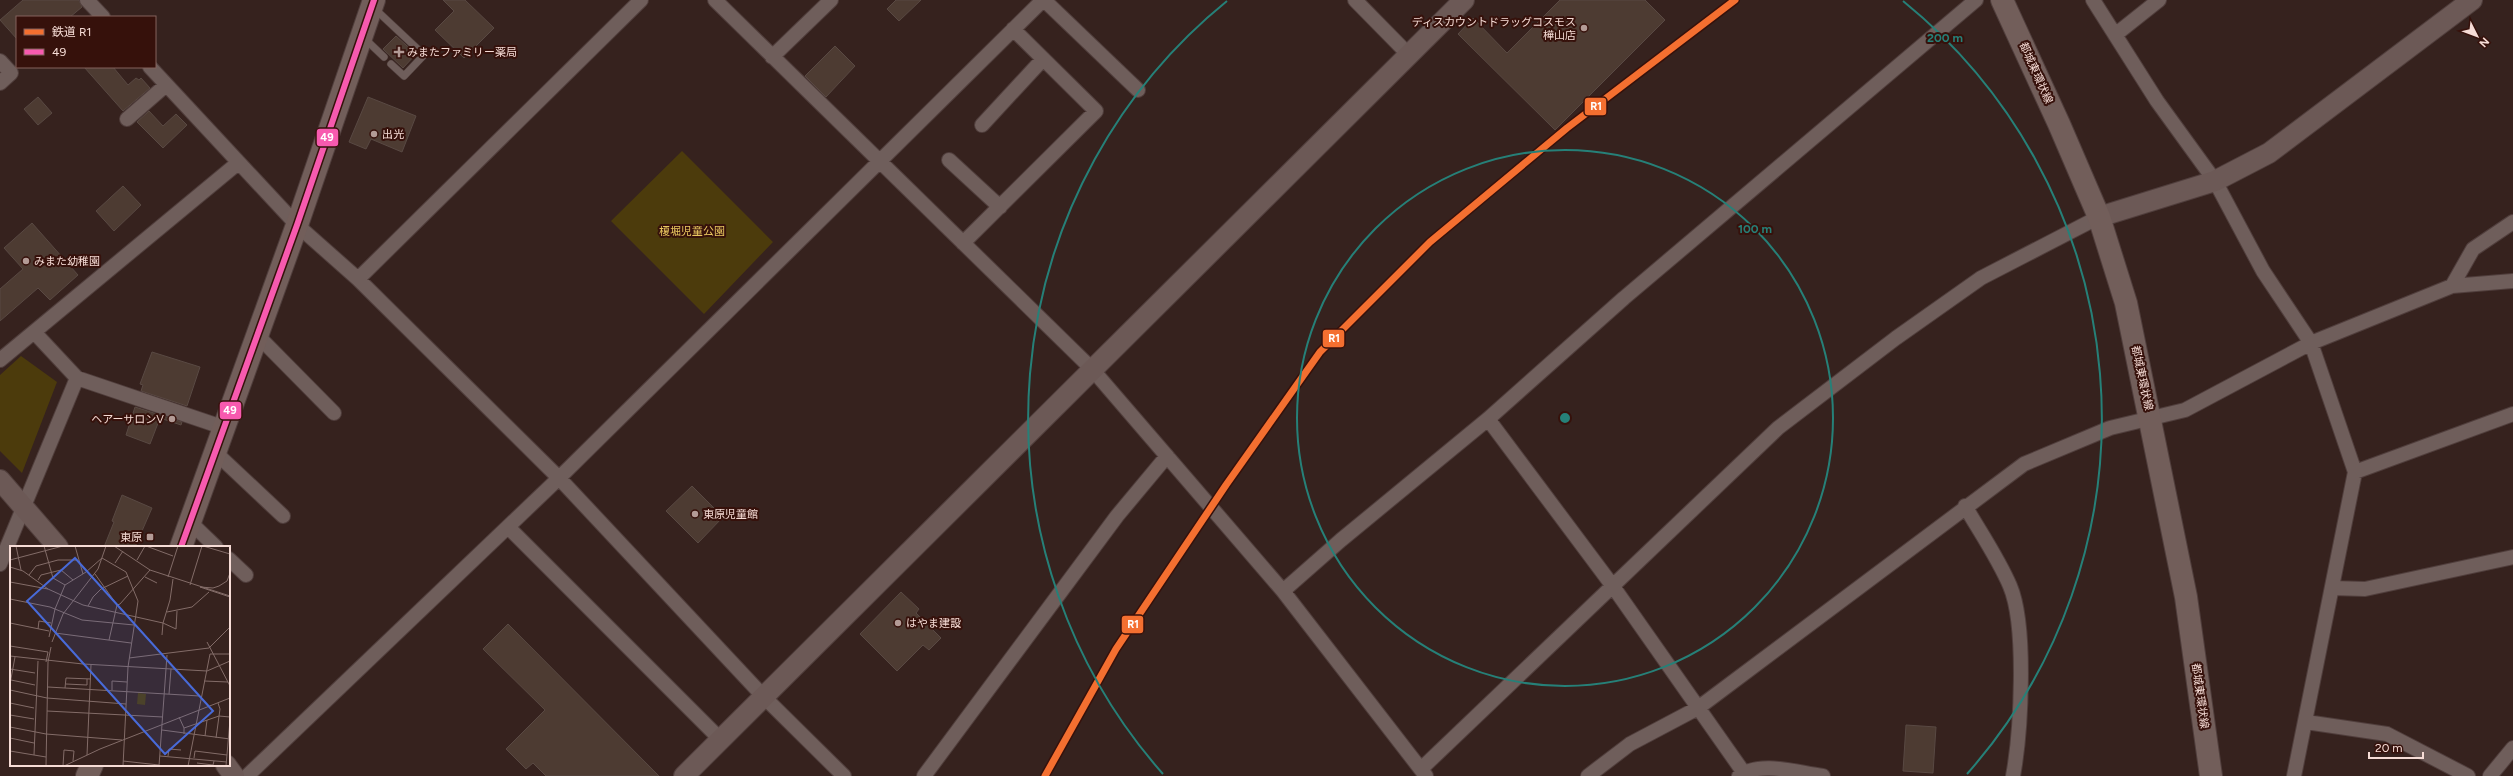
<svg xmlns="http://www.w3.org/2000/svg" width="2513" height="776" font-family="Figtree,'Noto Sans JP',sans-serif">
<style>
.green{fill:#4c3b0c}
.building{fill:#4d3b32;stroke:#594943}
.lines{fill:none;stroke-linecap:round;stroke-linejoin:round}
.lane-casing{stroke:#503e3c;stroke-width:8}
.street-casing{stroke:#503e3c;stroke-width:16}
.secondary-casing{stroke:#503e3c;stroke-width:22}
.primary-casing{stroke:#503e3c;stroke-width:24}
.lane{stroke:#6f5e5b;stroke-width:7}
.street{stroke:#6f5e5b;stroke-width:14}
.secondary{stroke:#6c5956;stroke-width:20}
.primary{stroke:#725e5a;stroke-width:22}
.bus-1-casing{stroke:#36110b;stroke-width:9}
.bus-1{stroke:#f75aaf;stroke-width:6}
.rail-1-casing{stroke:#36110b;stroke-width:10}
.rail-1{stroke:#f46f30;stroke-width:7}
.ring{fill:none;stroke:#268078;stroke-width:2}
.poi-dot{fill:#b39b96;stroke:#36110b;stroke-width:1.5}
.labels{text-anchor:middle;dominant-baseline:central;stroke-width:4;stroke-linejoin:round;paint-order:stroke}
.poi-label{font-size:11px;fill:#f6dcd6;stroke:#36110b;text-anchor:start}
.street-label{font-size:11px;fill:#f6dcd6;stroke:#36110b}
.park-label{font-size:11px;fill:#eac860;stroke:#36110b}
.inset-road{fill:none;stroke:#836c68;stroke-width:1}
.view{fill:#486ad8;fill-opacity:0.15;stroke:#486ad8;stroke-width:2}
.inset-edge{fill:none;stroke:#f6dcd6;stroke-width:2}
.centre{fill:#268078;stroke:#36110b;stroke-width:2}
.ring-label{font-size:12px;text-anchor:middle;font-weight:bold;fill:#268078;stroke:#36110b;stroke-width:4;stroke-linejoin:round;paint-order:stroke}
.line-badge{stroke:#36110b;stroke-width:1.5}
.badge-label{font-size:11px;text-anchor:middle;font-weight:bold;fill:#fff}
</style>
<rect width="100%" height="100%" fill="#36221e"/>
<path class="green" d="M682 151 773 242 704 314 611 221Z
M21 356 57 382 22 473 0 451V375Z"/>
<path class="building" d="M23 0H79L82 7 70 17H17V39L0 20Z
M443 0H465L494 28 464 58 435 30 454 11Z
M896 0H921L899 21 887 9Z
M1560 0H1645L1665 20 1555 130 1458 34 1473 18 1507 53Z
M396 36 416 54 403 68 383 49Z
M835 46 855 66 826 97 805 76Z
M84 67H113L128 85 136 78 139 80 141 78 150 88 123 111Z
M38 97 52 113 38 125 24 109Z
M368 97 416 116 402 152 371 139 366 149 349 142Z
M149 111 163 126 176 114 187 125 163 148 137 122Z
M123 186 141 205 114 231 96 211Z
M32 223 78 275 50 300 38 288 0 321V289L23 269 4 248Z
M152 352 200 367 187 406 141 391 143 385 140 384Z
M135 407 182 422 181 425 160 418 150 444 126 435Z
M692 486 723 517 698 543 666 511Z
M122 495 152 508 135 547H104L114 522 112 521Z
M901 592 919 609 916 613 941 638 929 650 923 645 897 671 860 634Z
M508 624 659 776H546L533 763 526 769 506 749 545 710 483 649Z
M1906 725 1936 727 1933 773 1903 771Z"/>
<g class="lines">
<defs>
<path id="lane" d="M375 9 424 55 404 76 391 64
M364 38 384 57"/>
<path id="street" d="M87 0 103 17
M715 0 1092 369 1283 591 1426 776
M1044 0 1138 90
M1355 0 1409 55
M2093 0 2157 101 2215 181 2263 271 2311 343 2355 472 2294 776
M2115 35 2159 0
M772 57 831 0
M0 61 11 73 0 83
M150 67 297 225 358 279 559 478 763 696 844 776
M127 119 166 85
M982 125 1043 59
M949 160 1000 207
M963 243 1096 111 1013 29
M358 279 641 0
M2452 286 2473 249 2513 222
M258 336 334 413
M0 360 238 163
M77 378 225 428
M1488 419 1612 585 1744 773
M216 453 283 516
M2355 472 2513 414
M1965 506C1980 532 1998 558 2010 586 2027 626 2021 733 2013 776
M190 522 216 547
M508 527 720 739
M229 559 246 575
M0 564 77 378 34 332
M2332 588 2365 589 2513 557
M1283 591 1341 540 1488 419 1624 298 1976 0
M2306 722 2387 734 2468 776
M1421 769 1778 428 1896 338 1981 278 2099 217
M247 776 559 478 1043 0
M924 776 1117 516 1167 456
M1588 776 1630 744 1698 708 2024 464 2110 428 2185 410 2311 343 2452 286 2513 281
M1739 776C1762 760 1797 773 1823 776
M2490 776 2513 748"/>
<path id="secondary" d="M2099 217 2215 181 2269 153 2472 0
M0 480 58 547
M226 765 234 776
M684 776 1464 0"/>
<path id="primary" d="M2002 0 2059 124 2099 217 2126 303 2186 597 2211 776
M181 547 297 225 374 0
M87 776 92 765"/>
</defs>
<use href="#lane" class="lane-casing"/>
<use href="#street" class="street-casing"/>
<use href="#secondary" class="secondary-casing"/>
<use href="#primary" class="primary-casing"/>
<use href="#lane" class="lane"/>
<use href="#street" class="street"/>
<use href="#secondary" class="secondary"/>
<use href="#primary" class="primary"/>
<defs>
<path id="bus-1" d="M181 547 297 225 374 0"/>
</defs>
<use href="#bus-1" class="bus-1-casing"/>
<use href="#bus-1" class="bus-1"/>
<defs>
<path id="rail-1" d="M1045 776 1116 649 1226 485 1320 352 1430 242 1567 128 1735 0"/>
</defs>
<use href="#rail-1" class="rail-1-casing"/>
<use href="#rail-1" class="rail-1"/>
</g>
<g class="ring">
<circle cx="1565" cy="418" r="268"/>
<path d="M1163 774A537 537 0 0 1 1227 1M1903 1A537 537 0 0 1 1967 774"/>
</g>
<g class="poi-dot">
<circle cx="1584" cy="28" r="4"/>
<path d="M397 46h4v4h4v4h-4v4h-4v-4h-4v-4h4z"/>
<circle cx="374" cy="134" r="4"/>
<circle cx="26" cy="261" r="4"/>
<circle cx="172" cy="419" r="4"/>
<circle cx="695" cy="514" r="4"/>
<rect x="146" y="533" width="8" height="8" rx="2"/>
<circle cx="898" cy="623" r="4"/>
</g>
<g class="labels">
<g class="poi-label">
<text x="1576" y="22" text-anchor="end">ディスカウントドラッグコスモス<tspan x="1576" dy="13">樺山店</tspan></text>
<text x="407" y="52">みまたファミリー薬局</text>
<text x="382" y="134">出光</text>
<text x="34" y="261">みまた幼稚園</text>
<text x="164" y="419" text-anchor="end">ヘアーサロンV</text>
<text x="703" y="514">東原児童館</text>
<text x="142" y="537" text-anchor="end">東原</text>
<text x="906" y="623">はやま建設</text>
</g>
<g class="street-label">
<text transform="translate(2036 73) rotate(66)">都城東環状線</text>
<text transform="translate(2142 378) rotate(78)">都城東環状線</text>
<text transform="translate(2200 696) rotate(82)">都城東環状線</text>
</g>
<g class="park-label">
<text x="692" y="231">榎堀児童公園</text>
</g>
</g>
<g transform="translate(10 546)">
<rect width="220" height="220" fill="#36221e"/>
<path d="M128 147 136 148 135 159 127 158Z" fill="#4c3b0c"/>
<path class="inset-road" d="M6 0 11 24M34 0 43 32 55 39M65 0 73 28M104 0 140 24 220 50M136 0 163 10M193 0 220 8M0 14 53 0M127 14 135 0M105 17 113 5M0 21 13 25 38 43 73 59 153 77 160 54 163 33M85 28 107 59M19 29 26 20 48 14H67M135 31 147 37M158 31 168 0M28 34 31 29 51 24 63 34M0 36 38 43M180 39 192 0M190 41 203 42 209 40 217 35 220 27M190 41 220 51M0 53 40 61 72 74 124 79M107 59 110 58 140 24M78 60 83 51 91 43 118 30M157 66 182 61 199 46M0 77 39 85M28 83 29 75 41 77M45 87 121 97M152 89 153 77 166 83 167 65M39 91 45 63 55 39 76 26 92 12 116 26 128 55 118 121 113 220M99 94 107 59M42 96 53 68 88 23 96 0M197 96 220 140M0 100 38 106 36 116M0 110 73 118 197 125 220 115M119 112 199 102 220 81M0 123 25 127M1 134 25 139M194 135 218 136M0 138 5 111M56 138 77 139V133M38 141 190 150M55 142 56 132 81 133M0 144 37 152 116 158M102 144V135L117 136M159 148 161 123M0 157 24 162M37 165 153 171M0 169 24 173M169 171 174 182M0 181 36 188 112 194M152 184 220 193M174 188V182L209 170 220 171M195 190 197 174M0 192 24 197M206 192 210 163 208 157M0 205 36 211M24 209 28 115M77 209 81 119M150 210 217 216M158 210 159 203 171 204M184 212 185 205 217 209M113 215 149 219M187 217 203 219 204 215M36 220 38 116 41 101M53 220 54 204 64 205 63 215M54 220 90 203 220 152M149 220 157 109M178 220 200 108H220M216 220 220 174"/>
<path class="view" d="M65 12 203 165 155 208 17 55Z"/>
<rect width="220" height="220" class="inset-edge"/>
</g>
<circle cx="1565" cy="418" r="6" class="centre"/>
<g class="ring-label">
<text x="1945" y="42">200 m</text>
<text x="1755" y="233">100 m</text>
</g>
<g class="line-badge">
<rect x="1584" y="97" width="23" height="19" rx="4" fill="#f46f30"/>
<rect x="316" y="128" width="23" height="19" rx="4" fill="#f75aaf"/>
<rect x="1322" y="329" width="23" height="19" rx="4" fill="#f46f30"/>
<rect x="219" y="401" width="23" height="19" rx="4" fill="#f75aaf"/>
<rect x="1121" y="615" width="23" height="19" rx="4" fill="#f46f30"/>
</g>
<g class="badge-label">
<text x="1596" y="110">R1</text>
<text x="327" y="141">49</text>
<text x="1334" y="342">R1</text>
<text x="230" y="414">49</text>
<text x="1133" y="628">R1</text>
</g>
<rect x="16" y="16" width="140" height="52" fill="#36110b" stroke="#83625c"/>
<rect x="24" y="29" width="20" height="6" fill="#f46f30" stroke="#83625c"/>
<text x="52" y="36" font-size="12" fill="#f6dcd6">鉄道 R1</text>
<rect x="24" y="49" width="20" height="6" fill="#f75aaf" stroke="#83625c"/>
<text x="52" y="56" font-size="12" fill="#f6dcd6">49</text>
<g transform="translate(2477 36) rotate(132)" stroke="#36110b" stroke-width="3" paint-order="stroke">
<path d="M0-3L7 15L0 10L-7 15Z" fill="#f6dcd6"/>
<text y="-6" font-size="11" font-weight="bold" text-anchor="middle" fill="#f6dcd6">N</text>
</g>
<path d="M2369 752v6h54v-6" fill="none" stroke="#f6dcd6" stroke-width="2"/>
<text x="2375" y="752" font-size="12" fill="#f6dcd6" stroke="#36110b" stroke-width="3" paint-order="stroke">20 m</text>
</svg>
